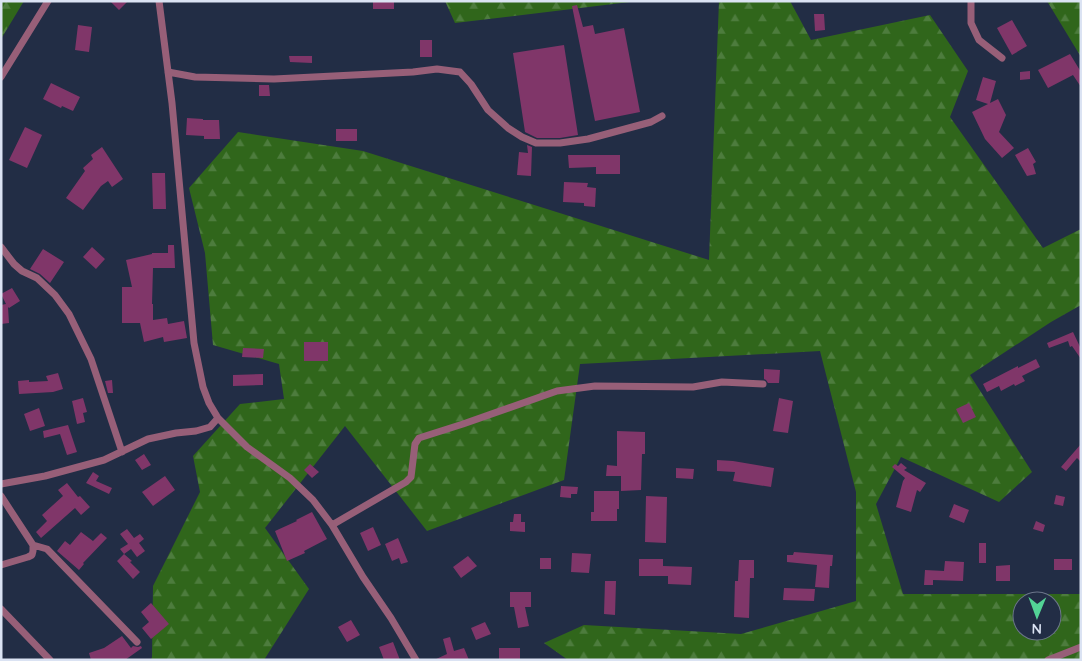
<svg xmlns="http://www.w3.org/2000/svg" width="1082" height="661" font-family="Quicksand,sans-serif">
<style>
.forest{fill:url(#forest-firs);fill-rule:evenodd}
.building{fill:#803669}
.lines{fill:none;stroke-linecap:round;stroke-linejoin:round}
.street{stroke:#975f78;stroke-width:7}
</style>
<defs>
<pattern id="forest-firs" width="22" height="20" patternUnits="userSpaceOnUse" patternTransform="scale(1.25)"><rect width="22" height="20" fill="#30661b"/><path d="M5 1l3.5 6h-7zM16 11l3.5 6h-7z" fill="#4d7c3d"/></pattern>
</defs>
<rect width="100%" height="100%" fill="#222d45"/>
<path class="forest" d="M1 1H24L1 39Z
M445 1H638L455 23Z
M719 1H790L811 40 930 15 968 71 950 117 1043 248 1081 229V305L1051 322 970 375 1032 472 999 502 901 457 876 504 903 594H1081V660H568L544 643 584 625 741 634 856 601V492L820 351 580 364 564 480 427 531 345 426 265 528 309 589 264 660H151L152 657 153 586 200 492 193 456 240 404 284 399 279 364 213 345 205 253 189 188 238 132 363 151 709 260ZM1022 601H1052V631H1022Z
M1047 1H1081V57Z"/>
<path class="building" d="M110 1H128L119 10Z
M373 1H394V9H373Z
M577 5 583 27 593 25 595 34 624 28 640 112 595 121 572 6Z
M814 14H824L825 30 815 31Z
M1012 20 1027 46 1012 55 997 28Z
M78 25 92 27 89 52 75 50Z
M420 40H432V57H420Z
M564 45 578 135 560 138H537L525 132 513 53Z
M1070 54 1081 72V87L1073 75 1048 88 1038 70Z
M289 56H312V63L290 62Z
M1030 71V79L1020 80V72Z
M983 77 996 81 990 103 998 99 1006 115 999 132 1014 148 1002 158 985 139 972 112 988 104 976 100Z
M51 83 80 97 73 111 62 106 61 108 43 99Z
M259 85H269L270 96H259Z
M187 118 203 119V120H219L220 139H204V136L186 135Z
M25 127 42 135 27 168 9 160Z
M336 129H357V141H336Z
M527 145 532 147 531 176 517 175 519 152 528 153Z
M102 147 123 179 112 187 108 181 101 186 83 210 66 198 85 171 83 168 93 159 91 155Z
M1028 148 1036 162 1033 164 1036 174 1027 176 1015 155Z
M568 155H620V174H596V167L569 168Z
M152 173H165L166 209H153Z
M564 182 588 183 587 187 596 188 595 207 584 206V203L563 202Z
M168 245H174L175 268H153L152 304H153V320L167 318 168 324 184 321 187 338 164 342 163 337 144 342 140 323H122V287H132L126 260 152 254V253H168Z
M92 247 105 259 96 269 83 257Z
M43 249 64 262 50 283 40 274 30 269Z
M12 288 20 301 9 308 8 307 9 323 1 324V305L6 304 1 294Z
M1073 332 1081 349V359L1072 346 1070 347 1068 341 1049 348 1047 343Z
M304 342H328V361H304Z
M243 348 264 349 263 358 242 357Z
M1036 359 1040 367 1022 376 1025 381 1015 386 1014 384 1001 391 999 386 987 392 983 384 1018 366V368Z
M764 369 780 370 779 383H768L766 380 764 379Z
M58 373 63 389 53 392 19 394 18 381 29 380V382L48 381 46 376Z
M263 374V385L233 386V375Z
M112 380 113 393H108L105 381Z
M83 398 87 412 83 413 85 422 77 424 72 401Z
M779 398 793 401 788 433 773 431Z
M969 403 976 417 963 423 956 409Z
M39 408 45 426 30 431 24 414Z
M68 425 77 452 67 455 60 434 44 438 43 431Z
M617 431 645 432V454H642L641 490 621 491V476H606L607 465 617 466Z
M1081 444V462L1077 458 1066 471 1061 467Z
M144 454 151 465 142 470 135 460Z
M717 460 733 461 774 468 771 487 733 481 735 472 717 471Z
M901 463 907 468 904 470 926 483 920 492 917 490 911 512 896 507 903 481 905 478 892 467 895 464 898 466Z
M310 464 319 472 312 478 304 470Z
M676 468 694 469 693 479 676 478Z
M93 472 99 476 96 481 112 488 109 494 86 483Z
M165 476 175 490 153 506 142 492Z
M67 483 78 497 80 496 90 507 81 515 75 508 41 538 36 532 47 521 42 515 63 496 58 490Z
M561 486 578 487 577 494H571V498L560 497Z
M594 491H619V509H617V521H591V512H594Z
M1056 495 1065 497 1063 506 1054 504Z
M646 496 667 497 666 543 645 542Z
M954 504 969 510 964 523 949 517Z
M312 512 327 539 304 551 305 553 287 561 275 531 297 521 296 520Z
M514 514H521V522H525V532L510 531V522H513Z
M1036 521 1045 525 1043 532 1033 529Z
M373 527 381 545 368 551 360 533Z
M127 529 134 538 140 534 144 539 139 543 145 551 137 557 131 549 124 554 120 549 128 544 120 534Z
M81 532 93 541 101 533 107 538 83 563 84 564 79 570 57 551 65 541 70 545Z
M398 538 408 562 401 564 399 558 392 561 385 544Z
M979 543H986V563H979Z
M794 552 833 555 832 566H830L829 588 815 587 817 565 787 562V555H793Z
M572 553 591 554 589 573 571 572Z
M124 554 132 561 130 562 140 572 133 579 117 561Z
M468 556 477 566 461 578 453 567Z
M540 558H551V569H540Z
M639 559H663V566L692 567 691 585 668 584V576H639Z
M1054 559H1072V570H1054Z
M739 560H754V578H750L749 618 734 617 735 581H738Z
M945 561 964 562 963 581 933 580V585H924L925 570 944 571Z
M1010 565V581H996V566Z
M605 581H616L615 615 604 614Z
M784 588 815 589 814 601 783 600Z
M510 592H531V607H525L529 626 518 628 514 607H510Z
M151 603 169 624 151 639 142 628 149 622 141 612Z
M351 620 360 635 347 642 338 627Z
M485 622 491 634 476 640 471 628Z
M122 636 131 648 133 646 138 647 141 646 142 648 125 660H91L89 653 104 648Z
M450 637 454 651 464 648 469 660H434L447 654 443 639Z
M393 642 400 660H384L379 647Z
M499 648H520V660H499Z"/>
<g class="lines">
<path class="street" d="M159 1 172 103 194 343 203 387 209 403 218 418 247 447 290 478 313 500 332 525 363 577 391 618 416 660
M971 1V23L979 40 1002 58
M168 72 195 77 274 79 413 72 437 69 460 72 471 84 488 110 508 128 522 137 536 143H560L588 139 651 122 662 116
M1 77 48 1
M1 247 14 264 22 271 37 278 55 295 69 314 91 359 122 452
M1 484 45 476 104 460 148 439 176 433 196 431 210 427 218 418
M1 496 33 545V551L32 555 28 557 1 565
M332 525 406 482 411 477 415 444 419 438 463 424 557 391 595 386 693 387 722 382 763 384
M33 545 47 549 137 642
M1 609 50 660
M1048 660 1081 647"/>
</g>
<rect width="1082" height="661" fill="none" stroke="#dbe3f3" stroke-width="5"/>
<g transform="translate(1037 616) rotate(181)"><circle r="24" fill="#222d45" stroke="#6c768b"/>
<path d="M0-4L9 19L0 12L-9 19Z" fill="#53d396"/>
<text y="-8" font-size="14" font-weight="bold" text-anchor="middle" fill="#dbe3f3">N</text>
</g>
</svg>
